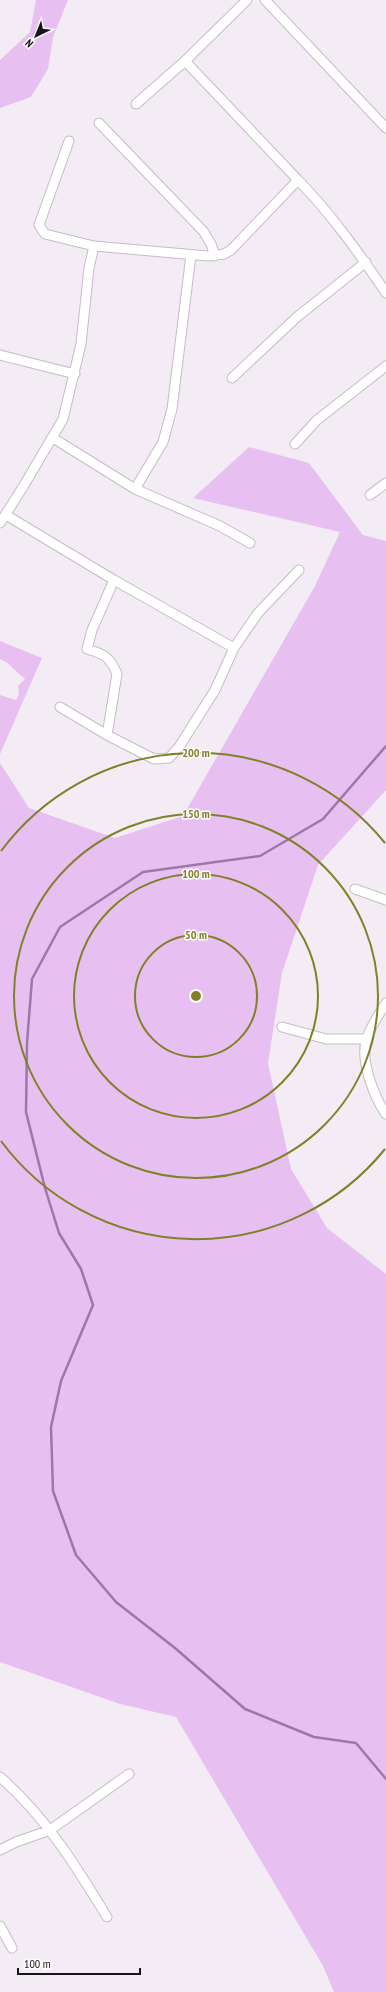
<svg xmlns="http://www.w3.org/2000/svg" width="386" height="1992" font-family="'PT Sans Narrow',sans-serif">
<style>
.green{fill:#e7c0f1}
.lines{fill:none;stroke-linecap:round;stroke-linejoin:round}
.stream{stroke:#9d78a7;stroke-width:2.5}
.minor-casing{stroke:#c4bdc5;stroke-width:11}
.minor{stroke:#fff;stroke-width:9}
.ring{fill:none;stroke:#808028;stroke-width:2}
.centre{fill:#808028;stroke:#fefbfe;stroke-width:2}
.ring-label{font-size:12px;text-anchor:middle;font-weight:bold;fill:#808028;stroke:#fefbfe;stroke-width:3;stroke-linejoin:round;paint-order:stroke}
</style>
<rect width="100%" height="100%" fill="#f3ecf5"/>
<path class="green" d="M36 0H68L53 37 48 69 31 97 0 108V60L30 32Z
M249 447 309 463 363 535 386 541V790L318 865 282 973 268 1063 291 1169 327 1228 386 1274V1992H334L323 1966 176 1717 120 1704 0 1662V763L29 808 115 838 183 816 315 586 340 532 193 498Z
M0 641 42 658 0 754V695L16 700 19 694 18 686 25 679 6 662 0 659Z"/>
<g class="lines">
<path class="stream" d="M386 746 323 819 260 856 143 872 60 927 32 979 27 1043 26 1112 45 1188 59 1233 81 1269 93 1305 61 1381 51 1427 53 1491 76 1555 116 1602 175 1648 245 1709 314 1737 356 1743 386 1779"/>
<defs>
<path id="minor" d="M265 0 386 128
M185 61 298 180
M136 104 185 61 247 0
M99 123 204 232 211 244 215 256
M69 141 39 225 45 234 94 246
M0 355 75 374
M232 378 297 317 366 262
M53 438 135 489 220 526 250 543
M295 444 317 420 386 366
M135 489 163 442 172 409 191 255
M370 495 386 483
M6 515 114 580 234 648
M0 523 23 487 63 419 81 344 89 268 94 246 208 256 224 254 231 250 298 180C332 215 359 253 386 293
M60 707 107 735 154 759 169 758 179 747 215 690 234 648 258 613 299 570
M107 735 117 674C110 657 104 654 87 649L92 630 114 580
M355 889 386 900
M386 1003C379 1014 371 1026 367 1038 359 1058 374 1097 386 1114
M282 1027 326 1039H366
M0 1777C45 1816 76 1866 107 1917
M0 1850 16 1842 50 1830 129 1774
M0 1926 12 1948"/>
</defs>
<use href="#minor" class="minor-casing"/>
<use href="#minor" class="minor"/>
</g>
<g class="ring">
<circle cx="196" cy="996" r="61"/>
<circle cx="196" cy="996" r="122"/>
<circle cx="196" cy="996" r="182"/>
<path d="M385 1149A243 243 0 0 1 1 1141M1 851A243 243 0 0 1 385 843"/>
</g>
<circle cx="196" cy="996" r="6" class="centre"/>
<g class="ring-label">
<text x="196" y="757">200 m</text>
<text x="196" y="818">150 m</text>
<text x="196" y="878">100 m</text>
<text x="196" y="939">50 m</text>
</g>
<g transform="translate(36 36) rotate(223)" stroke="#fefbfe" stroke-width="3" paint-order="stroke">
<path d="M0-3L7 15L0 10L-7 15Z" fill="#171417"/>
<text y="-6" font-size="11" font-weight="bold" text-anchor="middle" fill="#171417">N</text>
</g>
<path d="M18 1968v6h122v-6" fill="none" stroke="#171417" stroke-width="2"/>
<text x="24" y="1968" font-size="12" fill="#171417" stroke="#fefbfe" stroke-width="3" paint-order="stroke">100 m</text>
</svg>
